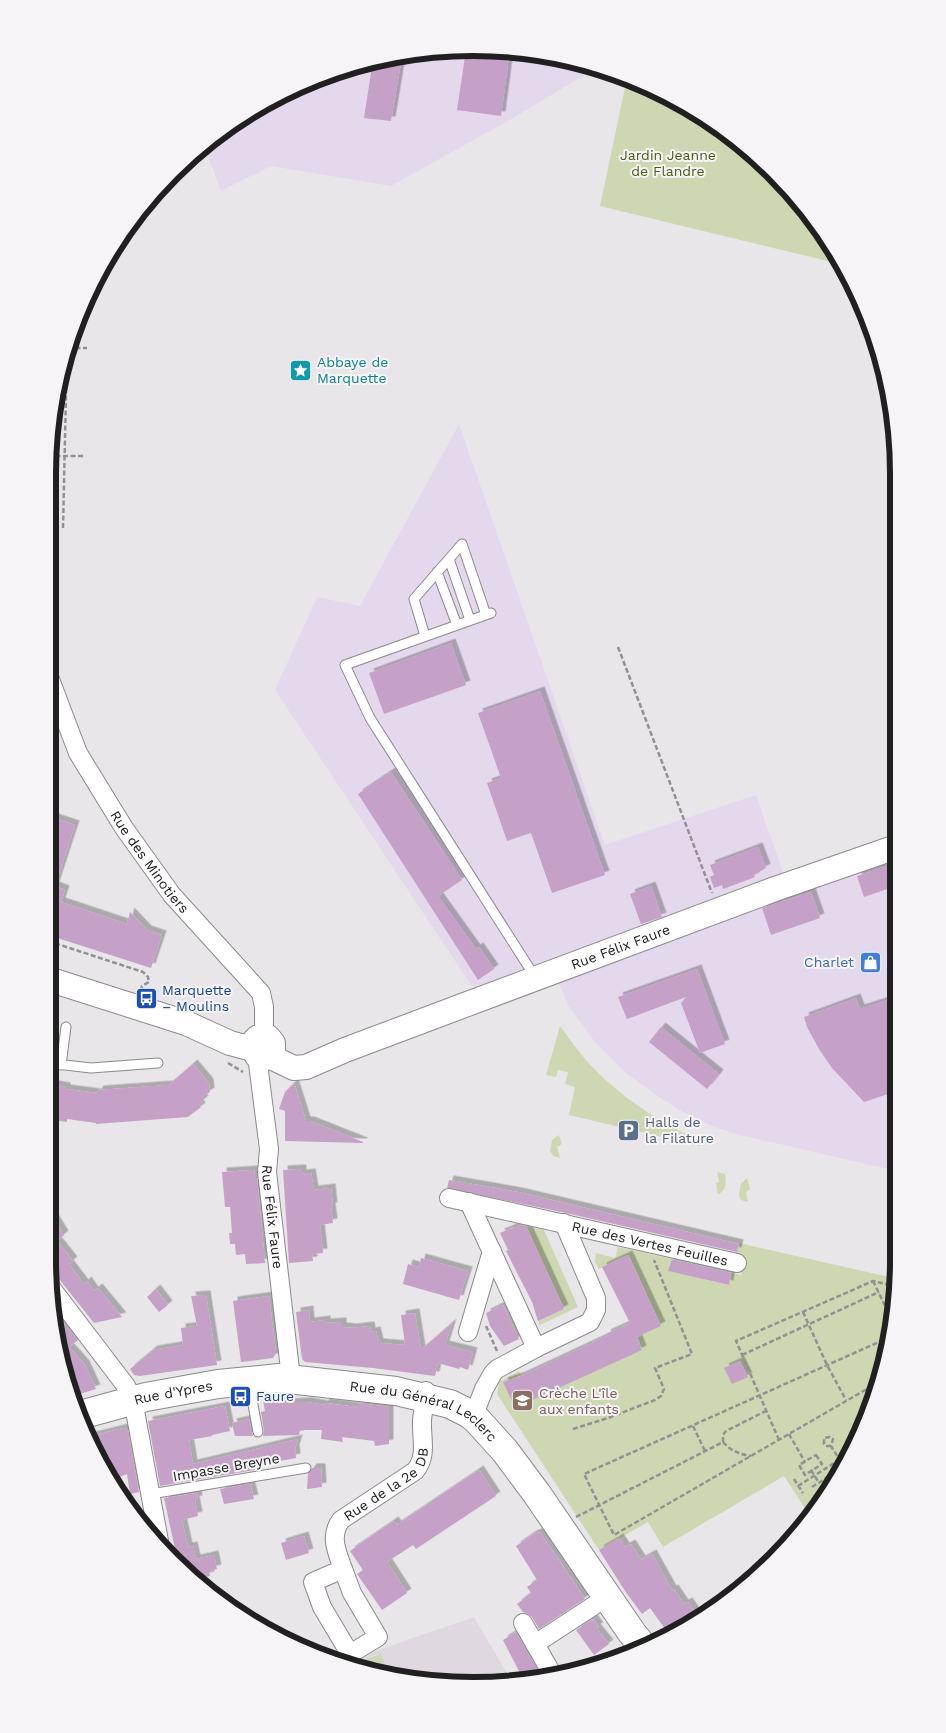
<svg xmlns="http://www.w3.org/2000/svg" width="946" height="1733" font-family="'Work Sans',sans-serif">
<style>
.industrial{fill:#e4d8ed}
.built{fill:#e0d8e0}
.green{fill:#cdd8b2}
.building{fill:#c5a0c7;filter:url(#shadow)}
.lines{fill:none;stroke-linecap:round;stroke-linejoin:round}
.lane-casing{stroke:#8c898c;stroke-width:11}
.street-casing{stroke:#8c898c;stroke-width:20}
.secondary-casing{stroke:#8c898c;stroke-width:26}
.primary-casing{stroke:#8c898c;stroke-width:30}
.path{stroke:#929092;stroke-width:2.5;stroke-dasharray:5 2.5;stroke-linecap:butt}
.lane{stroke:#fff;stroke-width:9}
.street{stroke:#fff;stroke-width:18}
.secondary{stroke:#fff;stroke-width:24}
.primary{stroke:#fff;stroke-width:28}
.labels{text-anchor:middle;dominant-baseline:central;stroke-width:4;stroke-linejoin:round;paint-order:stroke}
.park-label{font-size:14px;fill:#4b5b0f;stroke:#f6f4f6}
.culture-label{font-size:14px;fill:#0d838f;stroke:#f6f4f6;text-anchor:start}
.street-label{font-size:14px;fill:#212021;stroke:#f6f4f6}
.shop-label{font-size:14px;fill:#366cbe;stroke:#f6f4f6;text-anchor:end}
.transit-label{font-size:14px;fill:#164399;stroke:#f6f4f6;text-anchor:start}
.service-label{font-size:14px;fill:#4e5e75;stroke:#f6f4f6;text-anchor:start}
.education-label{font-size:14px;fill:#785e54;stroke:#f6f4f6;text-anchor:start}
.rim{fill:none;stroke:#212021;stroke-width:6}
</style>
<defs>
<filter id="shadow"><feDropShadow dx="4.5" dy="-4.5" stdDeviation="0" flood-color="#0004"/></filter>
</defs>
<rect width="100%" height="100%" fill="#e9e6e9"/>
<path class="industrial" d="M445 48 528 51 598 67 513 118 391 186 271 166 221 191 204 145 214 136 285 92 363 62Z
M459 424 605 845 756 795 784 875 896 835 897 1171 740 1135 712 1126 683 1112 659 1097 626 1073 595 1042 569 1007 552 967 481 992 471 985 275 690 317 597 360 606Z"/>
<path class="built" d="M474 1617 512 1682 501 1685 363 1671 343 1662Z"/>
<path class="green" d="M627 78 685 104 754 153 827 236 840 264 600 206Z
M560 1026C567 1035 573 1045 581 1054 607 1087 661 1126 701 1140L700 1146 569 1115 575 1087 565 1084 568 1072 558 1070 556 1077 546 1075Z
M559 1135 562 1144 557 1147 560 1158 553 1156 550 1151 552 1140Z
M717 1172 725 1174C727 1183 726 1189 718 1195L716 1183 719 1182Z
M747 1178 750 1189 746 1192 748 1202 741 1200 739 1195 741 1183Z
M517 1225 544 1230 578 1307 540 1325 538 1321 566 1308H564L532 1240 534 1239H532L528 1229 513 1226Z
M739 1243 898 1279V1288L884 1370 842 1472 808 1513 784 1476 663 1547 648 1522 599 1550 497 1394 499 1382 519 1371 521 1375 504 1383 503 1382 516 1410V1408L524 1404 641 1350 643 1351 637 1337 661 1326 629 1255 599 1269 595 1262 596 1253 615 1258 618 1247 672 1259 669 1271 728 1285 732 1273 741 1275 745 1258 736 1256Z
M381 1654 388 1673 363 1671 350 1665Z"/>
<path class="building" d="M466 50 509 56 501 116 457 110Z
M380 59 401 62 391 121 364 118 373 60Z
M451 643 466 685 384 714 369 673Z
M540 691 605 875 552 893 531 833 507 841 487 783 501 778 478 713Z
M391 772 462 880 438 896 476 949 479 947 494 969 478 980 358 794Z
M48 816 75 825 55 886 65 890 61 902 127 924 130 912 147 930 162 935 151 968 48 935Z
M758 847 766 868 754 875 755 877 723 889 722 885 714 888 710 877 714 875 710 865Z
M896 863V886L864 897 857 876Z
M651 886 662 917 641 924 630 894Z
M811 892 820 918 771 935 762 908Z
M697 969 725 1044 700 1053 681 1003 686 997 627 1019 618 997Z
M897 997V1091L864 1102 832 1068 819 1049 807 1027 804 1017 856 998 860 1009Z
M661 1027 719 1074 707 1089 649 1042Z
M193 1064 209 1083 210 1092 202 1097 204 1100 199 1104 201 1107 188 1117 96 1124V1123L67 1119V1122L48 1119 49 1084 66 1087V1089L97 1093 99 1090 169 1085Z
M294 1083 306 1121H310L363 1142V1143L285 1141V1111L279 1109 285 1092Z
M302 1169V1174L311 1173 314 1190 331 1188 333 1207H331L333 1223 320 1225 323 1253 312 1254 313 1261 289 1263 283 1170Z
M254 1170 255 1178H257L265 1263 246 1264 245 1254 236 1255 235 1244H230L229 1233H232L230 1207H225L222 1172Z
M449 1180 518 1192 739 1244 737 1252 566 1213 447 1188Z
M48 1209 64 1235 57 1241 73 1261 69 1264 84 1284 87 1281 94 1291 98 1288 122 1317 94 1323 48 1265Z
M519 1225 526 1226 564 1309 538 1321 532 1302 506 1251 508 1250 500 1233Z
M628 1255 661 1326 637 1337 642 1350 515 1408 503 1382 521 1376 607 1336 606 1334 630 1323 602 1267Z
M421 1258 468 1271 459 1300 403 1284 408 1264 419 1267Z
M672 1259 731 1273 729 1285 668 1271Z
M156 1289 168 1305 159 1312 147 1297Z
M206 1295 217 1365 140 1376 134 1375 130 1369 153 1350 183 1345 181 1328 197 1326 191 1296Z
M269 1296 276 1353 273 1358 241 1362 233 1301Z
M503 1305 519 1339 504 1346 490 1326 486 1313Z
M309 1310 310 1322 326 1320V1323L342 1322V1327L352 1328 370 1326 371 1332 376 1331 379 1343 405 1345 401 1315 415 1313 421 1350 452 1323 445 1345 473 1352 468 1370 460 1367 459 1369 438 1363 435 1376 373 1368 305 1362 302 1359 296 1312Z
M56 1314 78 1340 69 1347 85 1365 96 1389 70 1397Z
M740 1361 748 1377 732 1384 724 1368Z
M281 1398V1403L307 1402 324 1405 325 1403 357 1407V1403L389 1407V1444L375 1446 374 1441 342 1437 343 1442 321 1439 322 1430H300L299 1435 263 1436 264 1431 261 1412 265 1411 263 1400Z
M225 1406 230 1431 212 1435V1436L189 1440 193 1464 298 1439 295 1449 296 1458 259 1465 260 1469 160 1486 148 1421Z
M249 1419 253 1436H235L232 1423Z
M124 1428 128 1430 139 1492 130 1494 127 1474 114 1479 91 1436Z
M312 1468H321L322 1487 307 1489 308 1474Z
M479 1470 496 1496 416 1549 413 1545 387 1562 407 1593 382 1610 357 1574 363 1570 350 1551 394 1521 397 1525Z
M250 1484 254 1499 224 1504 220 1489Z
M197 1493 198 1500H195L198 1516 182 1520 188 1547 193 1546 196 1559 214 1555 217 1569 209 1571 210 1576 200 1578V1579L177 1558 164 1498Z
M540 1532 585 1599 539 1629 532 1617 528 1614 523 1612 517 1604 531 1593 527 1587 537 1580 516 1546 532 1535Z
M304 1536 309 1553 286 1560 281 1543Z
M619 1538 625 1547 631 1544 641 1560 652 1554 672 1590 674 1589 684 1604 688 1602 697 1615 668 1633 650 1608 642 1614 625 1591 599 1550Z
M593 1619 599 1627 596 1628 609 1644 594 1655 576 1630Z
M516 1632 541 1675 523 1679 503 1640Z"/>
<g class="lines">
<defs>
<path id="lane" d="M449 559 470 620
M437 572 457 625
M491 613 345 665 370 718 535 977
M425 636 414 599 462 544 486 615
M48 1063 91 1068 158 1063
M61 1065 66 1027
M249 1383 258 1432
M151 1494 306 1468"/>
<g id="street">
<path id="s1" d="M48 674 78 753 124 828 172 895 261 993 264 1007V1036"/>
<path id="s2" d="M257 1056 269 1149 267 1172 291 1378"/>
<path id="s3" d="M449 1198 737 1263"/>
<path d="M469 1202 536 1348"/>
<path d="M52 1289 126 1386 133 1400 159 1541"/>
<path d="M468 1332 492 1251"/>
<path d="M473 1417 484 1389 493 1373 497 1369 536 1348 590 1322 596 1310V1298L564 1223"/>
<path d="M343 1569 352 1593 378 1637 350 1654 322 1607 313 1582Z"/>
<path id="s4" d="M343 1569C337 1552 329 1536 341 1520L415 1471C428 1456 421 1438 422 1420 423 1410 425 1400 426 1391"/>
<path d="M523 1623 551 1672"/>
<path d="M535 1644 607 1597"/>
</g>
<g id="secondary">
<path d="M48 979 186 1023 230 1043 252 1049"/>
<path id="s5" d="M267 1056 273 1051V1043L268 1037H258L254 1041 252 1047 257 1056 273 1058 294 1068 306 1067 345 1050 462 1006 775 889 896 847"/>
</g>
<g id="primary">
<path id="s6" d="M80 1415 146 1397 218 1384 279 1378 396 1391 450 1404 468 1413 477 1420 505 1451 537 1494 632 1633 644 1648"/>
</g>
</defs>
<use href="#lane" class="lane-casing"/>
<use href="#street" class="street-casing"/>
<use href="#secondary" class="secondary-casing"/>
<use href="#primary" class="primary-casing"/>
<path class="path" d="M68 348H87
M48 456H85
M63 528 67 351
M618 647 712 893
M48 941 143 972 148 977 149 982 142 986 141 990
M228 1063 243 1072
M873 1281 892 1320
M803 1312 827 1365 846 1400
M486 1326 497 1351
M890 1333 891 1328
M742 1355 879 1292
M879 1382 614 1535 584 1474 890 1337
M863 1422 861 1417 862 1414 866 1413
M693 1426 705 1451
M573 1429 608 1418 655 1400 661 1396 664 1389 655 1368 692 1354 654 1260
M789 1434 805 1462
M779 1440 736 1341 873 1281 898 1287
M723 1442V1435L726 1431 766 1411
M831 1446H826L824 1444V1438L830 1437 833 1439 831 1446 844 1467
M816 1455 822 1464 805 1475 799 1465Z
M811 1470 819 1483
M794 1479 803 1493
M798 1486 850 1453
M812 1487 826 1478
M576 1517 723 1442C731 1451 739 1454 751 1456"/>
<use href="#lane" class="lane"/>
<use href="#street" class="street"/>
<use href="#secondary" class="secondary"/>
<use href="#primary" class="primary"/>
</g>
<defs>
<symbol id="sight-square" viewBox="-11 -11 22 22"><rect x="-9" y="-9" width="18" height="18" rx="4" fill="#0f9aa8" stroke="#f6f4f6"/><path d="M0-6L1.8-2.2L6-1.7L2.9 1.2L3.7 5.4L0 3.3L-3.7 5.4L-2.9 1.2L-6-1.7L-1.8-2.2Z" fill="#fff"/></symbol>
<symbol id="shop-square" viewBox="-11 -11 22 22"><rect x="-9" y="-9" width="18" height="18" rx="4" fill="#3f7fe0" stroke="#f6f4f6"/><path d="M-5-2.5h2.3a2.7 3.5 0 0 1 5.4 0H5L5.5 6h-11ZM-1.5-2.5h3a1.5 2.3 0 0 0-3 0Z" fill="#fff"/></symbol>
<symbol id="bus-square" viewBox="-11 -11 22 22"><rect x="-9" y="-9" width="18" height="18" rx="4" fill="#1a4fb4" stroke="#f6f4f6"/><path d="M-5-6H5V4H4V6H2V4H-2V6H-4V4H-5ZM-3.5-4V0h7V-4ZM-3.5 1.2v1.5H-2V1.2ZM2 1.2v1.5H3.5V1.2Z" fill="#fff"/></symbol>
<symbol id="parking-square" viewBox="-11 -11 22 22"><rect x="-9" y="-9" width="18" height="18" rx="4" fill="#5c6f8a" stroke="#f6f4f6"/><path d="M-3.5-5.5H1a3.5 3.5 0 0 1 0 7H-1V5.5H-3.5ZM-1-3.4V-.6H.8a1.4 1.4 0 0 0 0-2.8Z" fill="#fff"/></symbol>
<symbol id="school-square" viewBox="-11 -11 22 22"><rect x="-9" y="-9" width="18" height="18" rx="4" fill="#8d6e63" stroke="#f6f4f6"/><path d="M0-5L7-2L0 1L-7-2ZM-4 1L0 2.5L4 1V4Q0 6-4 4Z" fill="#fff"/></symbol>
</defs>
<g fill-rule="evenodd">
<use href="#sight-square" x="288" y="358" width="25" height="25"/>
<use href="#shop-square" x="858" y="950" width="25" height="25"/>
<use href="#bus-square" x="134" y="986" width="25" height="25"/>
<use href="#parking-square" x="616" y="1118" width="25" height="25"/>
<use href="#bus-square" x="228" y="1384" width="25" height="25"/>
<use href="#school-square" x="510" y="1388" width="25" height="25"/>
</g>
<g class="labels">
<g class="park-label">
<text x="668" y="155">Jardin Jeanne<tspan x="668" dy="16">de Flandre</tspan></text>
</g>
<g class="culture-label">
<text x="317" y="362">Abbaye de<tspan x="317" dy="16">Marquette</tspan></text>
</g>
<g class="street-label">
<text stroke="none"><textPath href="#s1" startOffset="215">Rue des Minotiers</textPath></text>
<text stroke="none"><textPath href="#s5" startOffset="444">Rue Félix Faure</textPath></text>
<text stroke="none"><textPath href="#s2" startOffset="162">Rue Félix Faure</textPath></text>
<text stroke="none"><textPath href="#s3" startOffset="206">Rue des Vertes Feuilles</textPath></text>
<text stroke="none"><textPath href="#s6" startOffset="96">Rue d'Ypres</textPath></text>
<text stroke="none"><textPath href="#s6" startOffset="354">Rue du Général Leclerc</textPath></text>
<text transform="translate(226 1467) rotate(-10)">Impasse Breyne</text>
<text stroke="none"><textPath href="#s4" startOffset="111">Rue de la 2e DB</textPath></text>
</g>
<g class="shop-label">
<text x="854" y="962">Charlet</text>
</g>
<g class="transit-label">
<text x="162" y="990">Marquette<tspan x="162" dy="16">– Moulins</tspan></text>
<text x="256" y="1396">Faure</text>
</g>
<g class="service-label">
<text x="645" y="1122">Halls de<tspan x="645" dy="16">la Filature</tspan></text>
</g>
<g class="education-label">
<text x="539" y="1393">Crèche L'île<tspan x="539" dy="16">aux enfants</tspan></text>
</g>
</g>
<path d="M0 0H946V1733H0ZM473 56H473A417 417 0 0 1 890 473V1260A417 417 0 0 1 473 1677H473A417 417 0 0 1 56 1260V473A417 417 0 0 1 473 56Z" fill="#f6f4f6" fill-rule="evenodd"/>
<path class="rim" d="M473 56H473A417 417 0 0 1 890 473V1260A417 417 0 0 1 473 1677H473A417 417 0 0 1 56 1260V473A417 417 0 0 1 473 56Z"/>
</svg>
